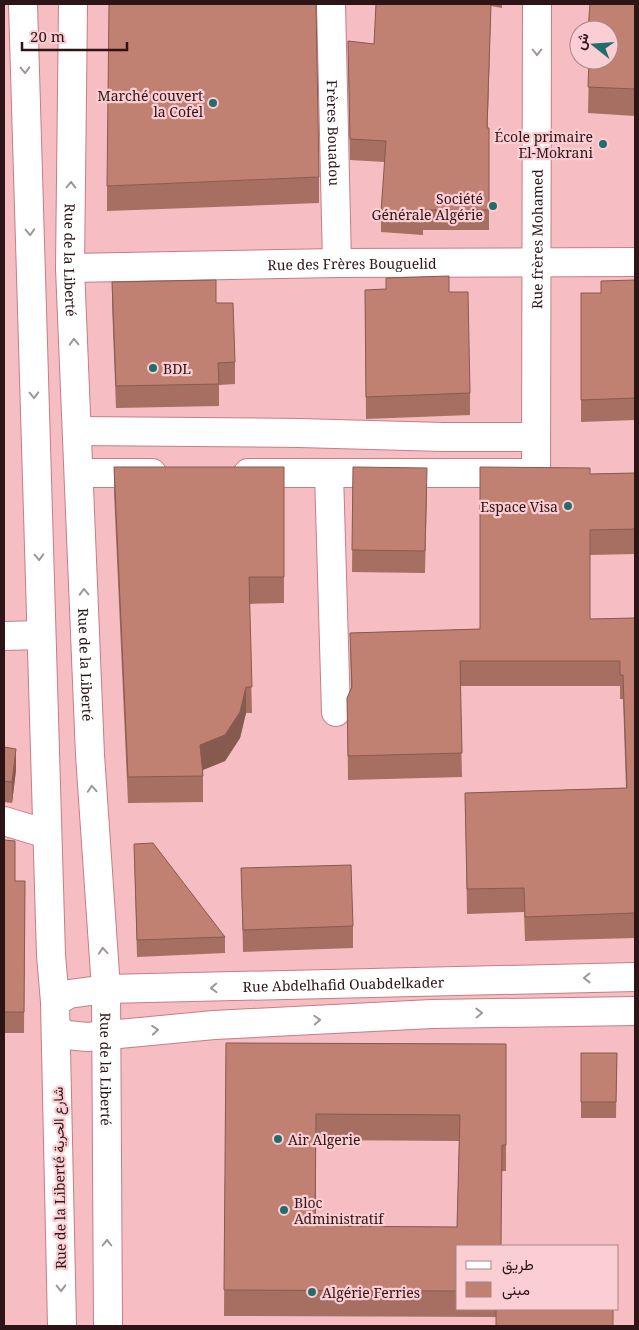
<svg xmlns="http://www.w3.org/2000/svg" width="639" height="1330" font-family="'Noto Serif',Vazirmatn,serif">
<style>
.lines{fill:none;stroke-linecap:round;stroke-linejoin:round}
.street-casing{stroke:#c27f86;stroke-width:30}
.secondary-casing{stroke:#c27f86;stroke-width:30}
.street{stroke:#fff;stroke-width:28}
.secondary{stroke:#fff;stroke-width:28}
.wall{fill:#a66f62;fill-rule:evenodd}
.shaded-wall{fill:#875a50}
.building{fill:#c18172;stroke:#875a50;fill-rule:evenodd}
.oneway{stroke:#a09597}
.poi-dot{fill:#226d6c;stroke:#faced2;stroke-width:2}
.labels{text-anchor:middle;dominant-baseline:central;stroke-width:4.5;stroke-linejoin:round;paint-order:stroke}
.poi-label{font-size:14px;fill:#2d1417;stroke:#faced2;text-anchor:end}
.street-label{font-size:14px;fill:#2d1417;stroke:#faced2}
</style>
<rect width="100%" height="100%" fill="#f6bdc2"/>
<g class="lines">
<defs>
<g id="street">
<path id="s1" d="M331 4 337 263"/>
<path id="s2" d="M70 268 337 263 635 262"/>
<path d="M77 431 299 433 443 437H536"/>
<path d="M79 473H152"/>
<path id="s3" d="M248 473H536L537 4"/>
<path d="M329 473 336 712"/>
<path d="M4 636 41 635"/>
<path d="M4 821 47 834"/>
<path id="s4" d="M55 1002 69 994 106 989 635 977"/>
<path d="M56 1029 67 1035 87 1037 214 1025 432 1014 635 1011"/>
</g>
<g id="secondary">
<path d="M23 4 51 955 55 1002 62 1326"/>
<path id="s5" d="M73 4 70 268 90 755 106 989 108 1326"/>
</g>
</defs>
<use href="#street" class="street-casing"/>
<use href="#secondary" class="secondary-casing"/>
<use href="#street" class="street"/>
<use href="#secondary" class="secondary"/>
</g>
<path class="wall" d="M376 4H502V8L491 6 487 128H489V230H423V235L381 232V212L385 162 350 160 348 41 374 44Z
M635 4V116L588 113 589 68H588V60H609Z
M319 177V203L107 211V186Z
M635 280V420L581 422V293H601Z
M112 282 216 303 235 362V384L219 385V406L116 408 112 304Z
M365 290 449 292 470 393V415L366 419Z
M114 467H284V603L249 604 252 713H246L240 738 225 761 203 770V802L128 803 114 493Z
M353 467 427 491 425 573 352 572Z
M635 473V554L590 555V619L635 618V938L525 941 524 912 467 914 465 793 626 788 623 699H620V686H460L462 777 348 780 347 698 351 688 350 633 480 629 590 474Z
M4 747 16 770 12 803 4 802Z
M4 840 15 881H25L24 1033H4Z
M134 844 225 937V953L137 957Z
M241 868 353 926V948L243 952Z
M226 1043 506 1044V1171H502L458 1246V1309H614L496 1317 224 1316ZM316 1140 459 1141 457 1227 316 1226Z
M581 1053H617L616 1118H581Z"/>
<path class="shaded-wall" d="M491 4V6L487 149V128Z
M246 687V713L240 738 225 761 200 771V745Z
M16 749V770L12 803V782Z"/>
<path class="building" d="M109 4H316L319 177 107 186Z
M376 4H491L487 128H489V210H423V214L381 212 386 141 350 139 348 41 374 44Z
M590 4H635V89L588 87 589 60H609V30H588Z
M449 276V292H468L470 393 366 397 365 290 386 289V278Z
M216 280V303H233L235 362 218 363 219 384 116 386 112 282Z
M635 280V398L581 400V293H601V281Z
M114 467H284V577H249L252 687H246L240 712 225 735 200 745 203 776 128 777Z
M353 467 427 468 425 551 352 550Z
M480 467 590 468V474L635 473V529L590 530V619L635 618V913L525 917 524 888 467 889 465 793 627 788 623 675H620V661H460L462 753 348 756 347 698 352 687 350 633 480 629Z
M4 747 16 749 12 782 4 781Z
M4 840 15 841V881H25L24 1012H4Z
M153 843 225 937 137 940 134 844Z
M351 865 353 926 243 930 241 868Z
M226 1043 506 1044V1145H502L501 1246H458V1291L224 1290ZM316 1114 460 1115 457 1227 315 1226Z
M581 1053H617L616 1102H581Z
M496 1309H613V1326H496Z"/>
<defs><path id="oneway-chevron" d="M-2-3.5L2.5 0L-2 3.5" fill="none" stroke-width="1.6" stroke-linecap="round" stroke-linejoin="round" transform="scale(1.25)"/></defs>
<g class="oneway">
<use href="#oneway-chevron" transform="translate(537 52) rotate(90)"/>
<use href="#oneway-chevron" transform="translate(25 70) rotate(88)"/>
<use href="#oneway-chevron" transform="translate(71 185) rotate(-89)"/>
<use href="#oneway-chevron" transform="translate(30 232) rotate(88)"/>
<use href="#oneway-chevron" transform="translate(74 342) rotate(-92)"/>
<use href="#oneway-chevron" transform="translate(34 395) rotate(88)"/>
<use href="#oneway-chevron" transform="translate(39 557) rotate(88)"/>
<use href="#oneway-chevron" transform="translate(84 592) rotate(-92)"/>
<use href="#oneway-chevron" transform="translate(92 789) rotate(-94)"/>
<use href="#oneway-chevron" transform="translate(103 951) rotate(-94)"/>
<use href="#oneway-chevron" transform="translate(587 978) rotate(179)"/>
<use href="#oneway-chevron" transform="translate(214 988) rotate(178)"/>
<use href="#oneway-chevron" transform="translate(479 1013) rotate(-1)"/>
<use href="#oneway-chevron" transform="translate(317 1020) rotate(-3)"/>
<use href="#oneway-chevron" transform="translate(155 1030) rotate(-5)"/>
<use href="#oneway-chevron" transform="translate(107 1243) rotate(-90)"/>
<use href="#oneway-chevron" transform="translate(61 1288) rotate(89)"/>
</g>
<g class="poi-dot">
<circle cx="213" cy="103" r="5"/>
<circle cx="603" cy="144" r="5"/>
<circle cx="493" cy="206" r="5"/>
<circle cx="153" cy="368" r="5"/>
<circle cx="568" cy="506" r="5"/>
<circle cx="278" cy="1139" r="5"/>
<circle cx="284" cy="1210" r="5"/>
<circle cx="312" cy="1292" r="5"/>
</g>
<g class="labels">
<g class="poi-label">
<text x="203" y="95">Marché couvert<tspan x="203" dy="16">la Cofel</tspan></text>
<text x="593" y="136">École primaire<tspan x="593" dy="16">El-Mokrani</tspan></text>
<text x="483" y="198">Société<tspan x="483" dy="16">Générale Algérie</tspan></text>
<text x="163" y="368" text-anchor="start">BDL</text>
<text x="558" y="506">Espace Visa</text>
<text x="288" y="1139" text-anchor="start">Air Algerie</text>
<text x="294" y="1202" text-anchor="start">Bloc<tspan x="294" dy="16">Administratif</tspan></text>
<text x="322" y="1292" text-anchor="start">Algérie Ferries</text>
</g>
<g class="street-label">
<text stroke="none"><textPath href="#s1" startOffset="129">Frères Bouadou</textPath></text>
<text stroke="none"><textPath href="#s3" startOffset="522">Rue frères Mohamed</textPath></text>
<text stroke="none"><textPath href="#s5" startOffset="256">Rue de la Liberté</textPath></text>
<text stroke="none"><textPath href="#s2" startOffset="282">Rue des Frères Bouguelid</textPath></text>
<text stroke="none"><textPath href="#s5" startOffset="661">Rue de la Liberté</textPath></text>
<text stroke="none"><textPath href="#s4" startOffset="291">Rue Abdelhafid Ouabdelkader</textPath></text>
<text stroke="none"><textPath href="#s5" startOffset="1066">Rue de la Liberté</textPath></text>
<text transform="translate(59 1178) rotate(-91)">Rue de la Liberté شارع الحرية</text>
</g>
</g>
<rect width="639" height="1330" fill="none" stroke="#2d1417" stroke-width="10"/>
<rect x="456" y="1245" width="162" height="65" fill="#faced2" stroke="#a88487"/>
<rect x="466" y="1261" width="25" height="8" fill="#ffffff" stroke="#a88487"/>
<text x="502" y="1270" font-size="15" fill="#2d1417">طريق</text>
<rect x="466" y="1282" width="25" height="15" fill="#c18172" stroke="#a88487"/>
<text x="502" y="1295" font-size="15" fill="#2d1417">مبنى</text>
<g transform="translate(594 45) rotate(287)"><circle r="24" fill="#faced2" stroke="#a88487"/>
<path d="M0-4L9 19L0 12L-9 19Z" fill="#226d6c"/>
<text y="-8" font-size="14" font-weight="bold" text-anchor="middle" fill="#2d1417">ش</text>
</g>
<path d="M22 42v8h105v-8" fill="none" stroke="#2d1417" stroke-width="2.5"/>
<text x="30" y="42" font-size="15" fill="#2d1417" stroke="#faced2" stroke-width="4" paint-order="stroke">20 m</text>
</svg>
